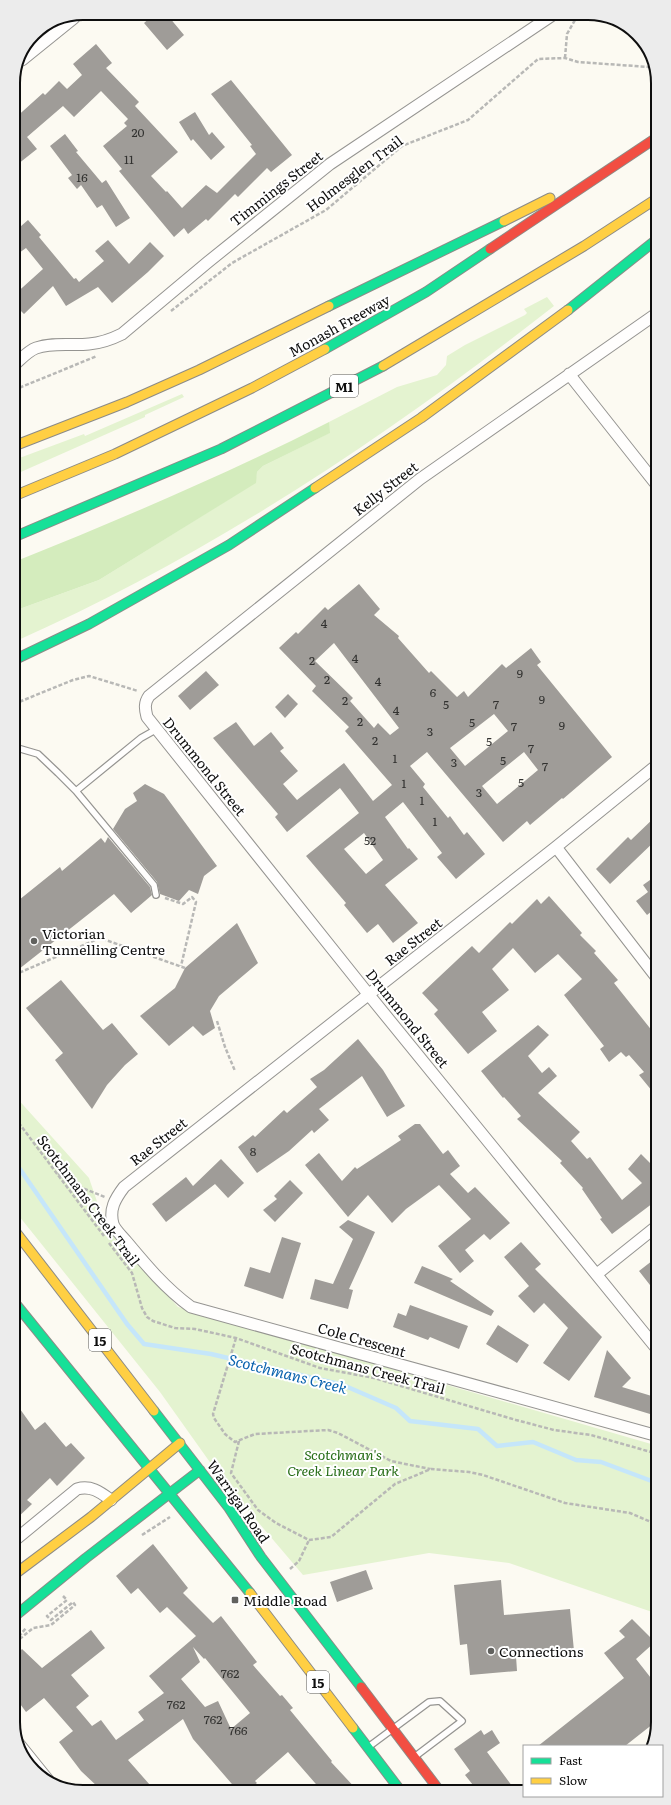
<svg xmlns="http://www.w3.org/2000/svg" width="671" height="1805" font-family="Literata,serif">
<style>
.green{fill:#e4f3d0}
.forest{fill:#d4ecbd}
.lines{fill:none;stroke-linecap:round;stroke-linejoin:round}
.stream{stroke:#c5e6fa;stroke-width:4.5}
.building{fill:#9f9c98;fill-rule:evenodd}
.lane-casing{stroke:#959491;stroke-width:8}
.street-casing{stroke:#959491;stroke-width:13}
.fast-casing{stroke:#8c8b87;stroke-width:11}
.slow-casing{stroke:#8c8b87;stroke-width:11}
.jam-casing{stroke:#8c8b87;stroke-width:11}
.path{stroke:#b8b8b6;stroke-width:2.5;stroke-dasharray:4 2;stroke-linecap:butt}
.lane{stroke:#fffefd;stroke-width:5.5}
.street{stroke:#fffefd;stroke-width:11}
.fast{stroke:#16e098;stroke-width:9}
.slow{stroke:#ffcf43;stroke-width:9}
.jam{stroke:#f24e42;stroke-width:9}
.poi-dot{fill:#61615e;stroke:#fff;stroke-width:1.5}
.labels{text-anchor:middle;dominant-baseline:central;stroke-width:4;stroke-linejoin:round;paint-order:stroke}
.number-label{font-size:12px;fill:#323230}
.shield{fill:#fff;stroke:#565656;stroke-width:1}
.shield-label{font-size:13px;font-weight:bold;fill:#0e0e0e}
.street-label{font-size:14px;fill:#0e0e0e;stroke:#fff}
.poi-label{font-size:14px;fill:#0e0e0e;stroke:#fff;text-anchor:start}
.park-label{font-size:14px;font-style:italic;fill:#276d17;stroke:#fff}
.water-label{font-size:15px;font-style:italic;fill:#0962ae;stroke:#fff}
.rim{fill:none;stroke:#0e0e0e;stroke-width:2}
</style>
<rect width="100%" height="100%" fill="#fcfaf2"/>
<path class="green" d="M547 297 554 306C387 437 208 556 14 642V611L99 580 255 483 257 472 263 466 329 433V422L397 387 437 375 446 365 447 356 465 345 525 315 527 313 524 309Z
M182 394 184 397 145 415V417L14 475V460L84 434 85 436Z
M15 1096 89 1178 105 1225 178 1307 658 1446V1614L509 1563 429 1553 303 1575 224 1482 160 1392 15 1211Z"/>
<path class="forest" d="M329 422 330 433 263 466 257 472 256 483 99 580 14 611V562C121 519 227 474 329 422Z"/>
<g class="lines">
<path class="stream" d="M15 1162 127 1324 144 1344 211 1354 343 1385 396 1408 410 1421 478 1429 497 1446 533 1442 576 1460 601 1462 649 1480 658 1482"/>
</g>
<path class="building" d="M151 17H169L184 35 167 50 144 23Z
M96 44 112 63 106 68 139 102 135 106 178 152 151 176 166 192 167 191 182 208 206 185 217 193 256 154 250 146 252 145 211 94 231 80 292 155 271 172 267 168 238 197 235 194 208 221 206 219 188 234 184 228 174 237 119 171 122 169 103 146 127 126 124 123 128 119 101 91 74 117 63 106 27 137 37 149 13 168V120L43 93 45 95 59 81 67 89 82 75 73 64Z
M195 112 209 135 212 132 225 147 211 160 193 139 191 141 179 122Z
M65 134 78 151 76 152 102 183 106 180 130 218 116 227 102 205 97 208 81 185 77 189 68 178 72 175 50 146Z
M28 220 41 235 39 237 74 279 76 278 79 282 104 261 95 251 108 240 129 264 150 242 164 256 148 272 112 303 98 287 66 306 53 286 24 314 13 303V296L43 269 26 248 19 253 13 246V233Z
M359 584 380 609 374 615 399 636 398 638 429 673 431 671 457 697 464 691 468 697 502 664 506 668 531 648 541 662 537 665 612 757 563 799 562 798 530 825 527 821 503 842 427 752 410 766 425 784 423 787 448 818 450 816 464 835 467 832 485 854 456 879 437 857 442 853 403 802 385 817 408 849 409 848 418 859 385 885 418 923 393 943 378 924 367 933 344 905 346 903 306 856 359 813 340 788 287 832 275 817 278 814 213 738 236 722 254 746 271 732 284 748 280 751 298 771 283 784 297 800 344 763 373 801 392 785 345 731 349 727 312 691 316 686 279 648 296 632 298 634 325 607 328 610ZM334 643 399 728 390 735 378 723 374 728 350 701 353 698 315 661ZM494 714 508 731 465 766 450 748ZM524 752 538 770 497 804 482 786ZM364 833 383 860 366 874 344 849Z
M206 671 219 685 190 710 178 696Z
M288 694 298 704 285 718 275 707Z
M145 784 164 794 217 866 204 876 198 894 189 890 179 901 160 894 157 882 113 829 125 809 137 801 133 793Z
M657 815V839L610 884 596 869 628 837 631 840Z
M108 837 150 887 152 895 131 913 114 894 14 973V904L60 867 62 871 101 838 105 843Z
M657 875V907L647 915 636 901 648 892 643 885Z
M549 896 582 933 580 935 596 951 594 953 618 980 614 983 657 1037V1097L639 1075 644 1072 629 1055 626 1057 621 1052 609 1062 600 1049 604 1046 564 995 582 979 558 954 535 973 513 948 492 969 509 990 482 1012 497 1031 468 1054 434 1014 438 1010 422 993 472 946 479 953 510 922 512 924 537 899 541 904Z
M237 923 258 963 219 996 210 1011 215 1028 203 1036 193 1026 169 1046 140 1016 175 988 185 968Z
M61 980 103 1030 112 1023 138 1054 125 1065 107 1085 92 1109 55 1060 63 1053 26 1008Z
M538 1025 549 1035 528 1056 542 1073 549 1067 557 1076 538 1093 580 1132 571 1141 587 1159 590 1157 622 1200 642 1183 628 1169 641 1154 657 1170V1200L612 1234 600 1219 602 1218 582 1189 583 1188 560 1163 562 1161 517 1119 521 1116 504 1097 503 1098 481 1071Z
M358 1039 383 1070 405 1106 387 1117 362 1076 319 1109 329 1120 314 1133 312 1130 289 1151 257 1173 238 1147 253 1135 255 1137 284 1110 287 1113 317 1087 310 1079 324 1070Z
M415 1124H420L443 1154 448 1150 460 1166 450 1174 468 1193 475 1187 510 1223 490 1240 484 1234 465 1250 474 1261 460 1273 438 1246 471 1219 439 1185 406 1209 392 1223 368 1195 348 1217 305 1165 319 1153 342 1181 355 1167 357 1169 401 1140 398 1136Z
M221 1159 244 1183 228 1198 215 1184 166 1222 152 1204 186 1177 193 1186Z
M290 1180 303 1193 275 1222 263 1210 277 1199 274 1196Z
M348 1220 375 1232 349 1289 353 1290 348 1309 310 1299 315 1279 333 1284 353 1239 339 1227Z
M282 1237 301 1243 283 1299 244 1286 250 1267 270 1273Z
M521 1242 541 1264 535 1269 602 1337 569 1381 543 1363 568 1328 544 1303 534 1313 518 1296 529 1286 504 1257Z
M657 1257V1294L639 1271Z
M422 1266 453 1279 450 1281 494 1311 491 1316 414 1283Z
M410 1305 468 1326 459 1349 430 1337 428 1340 393 1327 398 1313 406 1316Z
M498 1325 529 1345 517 1363 486 1344Z
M607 1350 631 1378 622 1387 655 1397 650 1414 594 1397Z
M15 1402 35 1430 45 1422 66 1447 71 1443 85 1458 57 1486 50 1478 27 1500 32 1504 15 1520Z
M153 1544 188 1588 183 1593 213 1623 221 1616 257 1662 253 1665 280 1696 282 1695 293 1708 290 1710 332 1761 331 1762 358 1791H322L288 1752 255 1781 257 1783 247 1791H238L193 1739 183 1719 128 1760 150 1785 142 1792H109L103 1785 99 1788 81 1771 59 1742 73 1731 44 1698 26 1712 15 1697V1656L22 1649 42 1668 91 1630 105 1648 71 1675 89 1696 76 1707 92 1726 101 1720 116 1740 144 1720 138 1712 164 1693 149 1676 196 1636 167 1607 160 1613 138 1588 131 1594 116 1576ZM193 1647 204 1659 205 1658 250 1713 231 1729 218 1701 205 1707 181 1679 200 1662Z
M366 1570 373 1589 337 1602 330 1582Z
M501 1580 504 1615 570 1609 574 1651 516 1656 517 1671 470 1675 467 1644 460 1645 454 1585Z
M632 1619 655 1642 636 1659 658 1687V1720L625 1746H538L624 1678 604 1653 625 1637 619 1631Z
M481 1730 484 1735 492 1730 500 1743 487 1752 515 1790H477L465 1775 470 1771 454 1749Z"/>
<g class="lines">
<defs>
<path id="lane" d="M14 747 38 754 58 773 76 791 154 885 156 895
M76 791 141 738 157 729
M371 1745 429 1702 440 1701 462 1721 417 1755"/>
<path id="street" d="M22 60 74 18
M656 314 420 479 149 696C144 703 145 709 147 717L369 995 657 1349
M14 365C21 359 28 351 36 348 53 342 72 346 89 344 101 343 112 339 122 334L208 262 330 164 554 14
M569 374 656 484
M657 765 556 847 124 1187C115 1199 109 1209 113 1224 115 1230 122 1236 126 1241 146 1265 165 1288 191 1307L658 1436
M556 847 657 978
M597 1274 657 1226
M15 1540 77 1489C91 1485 100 1492 111 1500
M15 1739 48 1780"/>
<path id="fast" d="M329 306 504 221
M568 310 656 240
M325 349 426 292 490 249
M14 537 221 449 383 366
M14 660 89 624 229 545 315 488
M15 1303 250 1593
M154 1411 229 1508 261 1557 361 1687
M15 1616 86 1558 200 1470
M353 1728 400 1790"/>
<path id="slow" d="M504 221 550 198
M383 366 584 246 656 199
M14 446 127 402 199 370 329 306
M315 488 421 418 568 310
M14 496 115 454 252 388 325 349
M15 1231 154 1411
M15 1574 91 1517 180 1443
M250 1593 353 1728"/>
<path id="jam" d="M490 249 656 138
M361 1687 439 1790"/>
</defs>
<use href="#lane" class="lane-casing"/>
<use href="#street" class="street-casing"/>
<use href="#fast" class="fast-casing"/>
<use href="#slow" class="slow-casing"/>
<use href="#jam" class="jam-casing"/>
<path class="path" d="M565 58 567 34 579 13
M171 311 232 263 326 210 402 146 468 120 538 59 565 58 578 62 649 67 655 63
M14 390 97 356
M14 704 73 680 89 676 138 691
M165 898 183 904 192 897 196 902 181 966
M14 975 100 938 185 968
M14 986V989
M217 1021 225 1047 235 1071
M15 1118 104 1236
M58 1174 77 1186 105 1197
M109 1243 132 1273 142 1308 147 1317 153 1321 175 1328 195 1329 236 1338 320 1368 374 1378 516 1420 554 1430 591 1435 658 1454
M236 1338 213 1414 214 1418 225 1434 235 1442 255 1434 328 1430 338 1433 391 1461 430 1469
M239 1441 231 1473 258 1510 276 1523 309 1540 331 1537 395 1484 431 1469 469 1472 483 1475 565 1503 630 1513 658 1525
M142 1535 170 1517
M290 1569 299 1561 309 1540
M15 1641 26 1628
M15 1643 33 1628 51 1625 75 1605 73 1602 51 1620 47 1616 67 1600 63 1596"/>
<use href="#lane" class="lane"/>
<use href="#street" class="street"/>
<use href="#fast" class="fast"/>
<use href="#slow" class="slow"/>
<use href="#jam" class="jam"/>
</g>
<g class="poi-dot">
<circle cx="34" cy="941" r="4"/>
<rect x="231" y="1596" width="8" height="8" rx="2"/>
<circle cx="491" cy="1651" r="4"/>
</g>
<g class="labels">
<g class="number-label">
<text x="138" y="132">20</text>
<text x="129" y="159">11</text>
<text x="82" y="177">16</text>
<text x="324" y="623">4</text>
<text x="355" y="658">4</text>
<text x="312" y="660">2</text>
<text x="520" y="673">9</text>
<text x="327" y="679">2</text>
<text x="378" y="681">4</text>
<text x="433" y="692">6</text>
<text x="542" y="699">9</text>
<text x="345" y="700">2</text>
<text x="446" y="704">5</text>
<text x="496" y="704">7</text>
<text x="396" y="710">4</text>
<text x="360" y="721">2</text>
<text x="472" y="722">5</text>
<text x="562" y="725">9</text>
<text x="514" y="726">7</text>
<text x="430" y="731">3</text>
<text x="375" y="740">2</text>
<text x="489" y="741">5</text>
<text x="531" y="748">7</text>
<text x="395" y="758">1</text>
<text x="503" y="760">5</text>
<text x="454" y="762">3</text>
<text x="545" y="766">7</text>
<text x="521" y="782">5</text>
<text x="404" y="783">1</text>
<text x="479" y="792">3</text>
<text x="422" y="800">1</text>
<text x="435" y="821">1</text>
<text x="370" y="840">52</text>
<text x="253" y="1151">8</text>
<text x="230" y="1673">762</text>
<text x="176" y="1704">762</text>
<text x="213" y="1719">762</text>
<text x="238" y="1730">766</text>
</g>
<g class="shield">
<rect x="330" y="375" width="28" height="22" rx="3"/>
<rect x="89" y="1329" width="22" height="22" rx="3"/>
<rect x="307" y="1671" width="22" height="22" rx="3"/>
</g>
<g class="shield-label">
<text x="344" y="386">M1</text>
<text x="100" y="1340">15</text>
<text x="318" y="1682">15</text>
</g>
<g class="street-label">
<text transform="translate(354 173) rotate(-37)">Holmesglen Trail</text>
<text transform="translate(276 188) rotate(-38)">Timmings Street</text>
<text transform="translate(339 325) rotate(-29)">Monash Freeway</text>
<text transform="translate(385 488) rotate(-38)">Kelly Street</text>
<text transform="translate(205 766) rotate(51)">Drummond Street</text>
<text transform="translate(413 941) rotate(-38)">Rae Street</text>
<text transform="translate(408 1018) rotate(51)">Drummond Street</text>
<text transform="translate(158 1141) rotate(-38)">Rae Street</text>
<text transform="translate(89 1200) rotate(53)">Scotchmans Creek Trail</text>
<text transform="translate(362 1339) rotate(16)">Cole Crescent</text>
<text transform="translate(368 1368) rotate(15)">Scotchmans Creek Trail</text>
<text transform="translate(239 1501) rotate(55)">Warrigal Road</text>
</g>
<g class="poi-label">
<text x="42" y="933">Victorian<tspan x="42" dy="16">Tunnelling Centre</tspan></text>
<text x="243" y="1600">Middle Road</text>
<text x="499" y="1651">Connections</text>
</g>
<g class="park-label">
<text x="343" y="1454">Scotchman's<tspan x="343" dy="16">Creek Linear Park</tspan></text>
</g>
<g class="water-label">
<text transform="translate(288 1373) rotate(14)">Scotchmans Creek</text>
</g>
</g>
<path d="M0 0H671V1805H0ZM83 20H588A63 63 0 0 1 651 83V1722A63 63 0 0 1 588 1785H83A63 63 0 0 1 20 1722V83A63 63 0 0 1 83 20Z" fill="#ececec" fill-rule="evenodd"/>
<path class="rim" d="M83 20H588A63 63 0 0 1 651 83V1722A63 63 0 0 1 588 1785H83A63 63 0 0 1 20 1722V83A63 63 0 0 1 83 20Z"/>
<rect x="523" y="1745" width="140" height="52" fill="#ffffff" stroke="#9f9f9f"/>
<rect x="531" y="1758" width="20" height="6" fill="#16e098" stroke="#9f9f9f"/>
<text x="559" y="1765" font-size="12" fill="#0e0e0e">Fast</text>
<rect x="531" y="1778" width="20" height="6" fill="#ffcf43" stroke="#9f9f9f"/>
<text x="559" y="1785" font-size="12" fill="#0e0e0e">Slow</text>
</svg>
